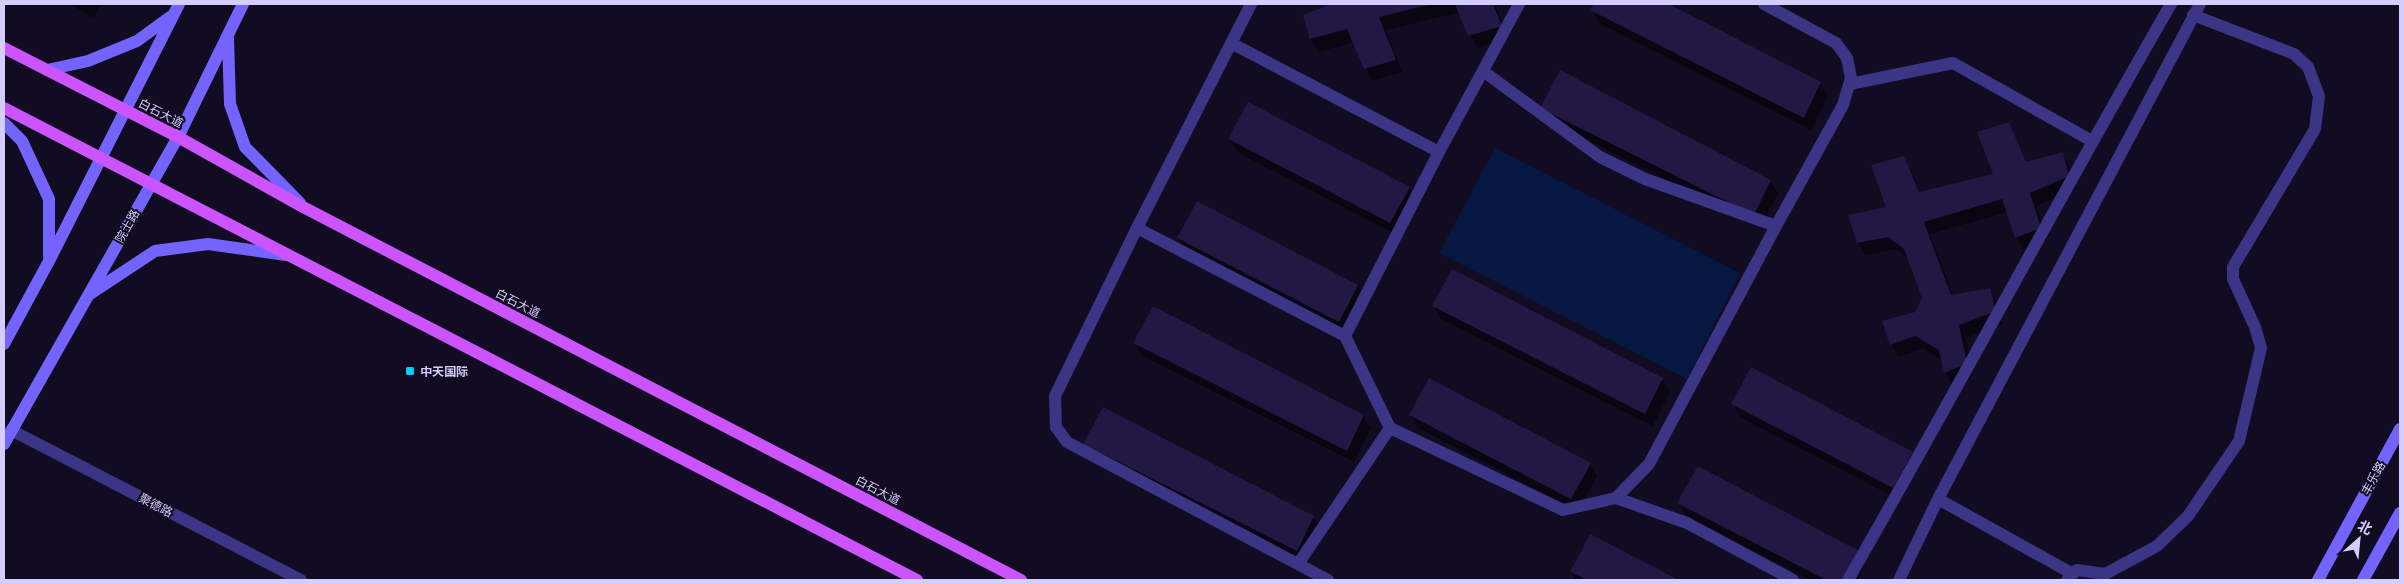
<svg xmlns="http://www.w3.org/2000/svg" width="2404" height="584" font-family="Montserrat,'Noto Sans SC',sans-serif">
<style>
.water{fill:#061741}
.shadow{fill:#0007}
.building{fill:#231744}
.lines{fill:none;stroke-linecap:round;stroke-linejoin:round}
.minor{stroke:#3c3484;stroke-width:12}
.secondary{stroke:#7364ff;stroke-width:12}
.primary{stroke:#cb54ff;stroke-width:12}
.poi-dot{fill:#00cdf8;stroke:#110c22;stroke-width:2}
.labels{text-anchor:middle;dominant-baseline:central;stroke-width:4;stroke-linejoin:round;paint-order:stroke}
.street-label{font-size:12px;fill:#d6cdff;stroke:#110c22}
.poi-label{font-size:12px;font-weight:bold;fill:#d6cdff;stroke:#110c22;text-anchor:start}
</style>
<rect width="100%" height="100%" fill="#110c22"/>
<path class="water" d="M1495 148 1740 273 1687 379 1439 253Z"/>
<path class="shadow" d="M69 4H101L94 18Z
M1333 4H1495L1508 39 1477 48 1460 12 1386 30 1402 72 1372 81 1354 42 1319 52 1311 39 1305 16Z
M1595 4H1667L1820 83 1828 96 1811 130 1599 23 1592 10Z
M1541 108 1770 181 1778 193 1761 227 1549 121Z
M2008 124 2027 163 2062 153 2069 166 2076 189 2036 206 2047 241 2023 250 2016 237 2007 212 1930 234 1953 296 1989 289 1997 302 2002 324 1966 338 1973 376 1952 385 1945 372 1942 360 1923 348 1898 357 1891 345 1916 313 1924 298 1909 259 1896 249 1865 255 1858 243 1888 207 1904 157 1921 193 1995 175Z
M1229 139 1409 187 1416 200 1397 235 1237 152Z
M1197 203 1358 286 1365 299 1346 334 1186 251 1178 238Z
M1434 306 1662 379 1670 392 1653 426 1441 319Z
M1134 343 1363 416 1371 428 1354 462 1142 356Z
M1733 404 1912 453 1919 466 1900 500 1740 417Z
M1411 415 1590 464 1597 476 1578 511 1418 428Z
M1085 444 1313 517 1321 530 1304 563 1092 457Z
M1679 503 1858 552 1865 564 1857 580H1810L1686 516Z
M1590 536 1676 580H1576L1571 572Z"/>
<path class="building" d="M1330 4H1432L1379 17 1396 60 1364 69 1347 29 1310 39 1303 15Z
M1455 4H1493L1502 26 1468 36Z
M1594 4H1669L1821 82 1804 118 1590 10Z
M1560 70 1771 180 1754 215 1540 108Z
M1248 102 1410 187 1390 223 1228 139Z
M2009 122 2026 162 2063 152 2069 176 2030 193 2041 228 2015 238 2002 199 1924 222 1951 295 1990 288 1996 311 1959 325 1967 363 1944 373 1939 350 1915 336 1890 345 1882 321 1915 312 1922 298 1904 249 1888 237 1857 243 1848 215 1886 207 1871 165 1904 156 1919 192 1993 174 1977 132Z
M1197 201 1358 285 1339 322 1177 238Z
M1452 269 1663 378 1645 414 1432 306Z
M1153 306 1364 415 1347 451 1133 343Z
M1751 367 1913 452 1893 488 1731 404Z
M1429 378 1591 463 1571 499 1409 415Z
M1103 407 1314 516 1297 551 1083 444Z
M1698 466 1859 551 1843 580H1826L1677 503Z
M1590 534 1679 580H1587L1570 572Z"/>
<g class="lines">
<path class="minor" d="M1251 4 1137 228 1055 396 1056 427 1067 442 1328 580
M1483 71 1600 157 1645 179 1776 226 1843 105 1851 78 1847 58 1836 43 1764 4
M1850 84 1953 63 2092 141
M1439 152 1519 4
M1137 228 1345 336 1439 152 1231 43
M1390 428 1563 510 1616 498 1649 464 1776 226
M11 430 301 580
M1616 498 1687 523 1793 580
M1938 499 2073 574
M1298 564 1390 428 1345 336
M1848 580C1958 389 2061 194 2171 4
M1899 580 1938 499 2200 4
M2067 580 2077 570 2105 574 2157 546 2188 516 2239 441 2261 348 2255 327 2233 279V267L2315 129 2319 96 2308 67 2294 54 2193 15"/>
<path class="secondary" d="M228 38 230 104 245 147 300 203
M47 70 88 61 137 41 170 17
M4 123 22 141 49 199V257
M90 294 155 251 208 244 286 255
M4 344 49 261 179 4
M4 444 178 137 243 4
M2318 580 2400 429
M2363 580 2400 513"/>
<path class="primary" d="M4 48 178 137 303 207 1021 580
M4 108 917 580"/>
</g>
<rect class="poi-dot" x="405" y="366" width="10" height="10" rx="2.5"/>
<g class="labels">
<g class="street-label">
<text transform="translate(161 113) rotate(27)">白石大道</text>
<text transform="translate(127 226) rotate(-61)">院士路</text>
<text transform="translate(518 303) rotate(27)">白石大道</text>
<text transform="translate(2373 478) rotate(-61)">丰乐路</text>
<text transform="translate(878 490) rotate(27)">白石大道</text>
<text transform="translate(156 505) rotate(27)">聚德路</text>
</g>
<g class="poi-label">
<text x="420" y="371">中天国际</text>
</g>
</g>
<rect width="2404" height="584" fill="none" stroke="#d6cdff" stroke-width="10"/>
<g transform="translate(2359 539) rotate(27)" stroke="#110c22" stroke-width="4" paint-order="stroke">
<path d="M0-4L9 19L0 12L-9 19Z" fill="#d6cdff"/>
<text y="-8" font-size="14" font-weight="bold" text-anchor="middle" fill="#d6cdff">北</text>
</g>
</svg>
